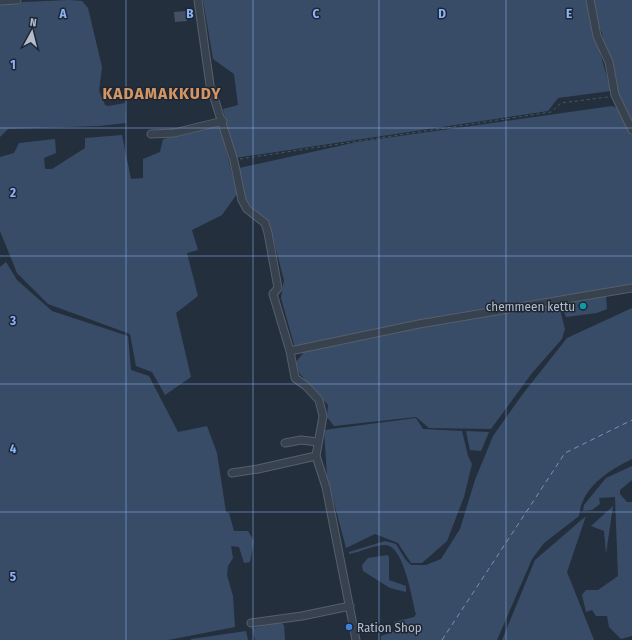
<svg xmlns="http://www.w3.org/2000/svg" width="632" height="640" font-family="'Fira Sans Condensed',sans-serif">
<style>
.water{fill:#394c67}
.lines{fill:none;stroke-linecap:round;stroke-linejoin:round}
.ferry{stroke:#7c92b1;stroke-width:1;stroke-dasharray:5 4;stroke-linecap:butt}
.building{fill:#455162}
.minor-casing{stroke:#565f6c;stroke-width:9}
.path{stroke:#44595c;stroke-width:1;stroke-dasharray:3 3;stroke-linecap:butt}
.minor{stroke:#38414e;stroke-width:7}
.grid{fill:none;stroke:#8ab4f8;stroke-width:1;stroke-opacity:0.55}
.culture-dot{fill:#0f9aa8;stroke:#1d2633;stroke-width:1.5}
.shop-dot{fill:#3f7fe0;stroke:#1d2633;stroke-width:1.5}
.labels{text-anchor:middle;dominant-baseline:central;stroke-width:3;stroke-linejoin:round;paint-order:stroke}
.poi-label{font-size:13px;fill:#b4bcc9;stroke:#1d2633;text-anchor:end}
.district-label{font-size:17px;font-weight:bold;letter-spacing:1px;fill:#d59563;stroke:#1d2633}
.grid-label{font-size:13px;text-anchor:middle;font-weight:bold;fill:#8ab4f8;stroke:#1d2633;stroke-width:3;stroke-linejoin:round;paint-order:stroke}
</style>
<rect width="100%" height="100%" fill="#242f3e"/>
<path class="water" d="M69 0 82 1 88 8 102 67 99 91 105 105 108 106 125 103 126 123 99 126 8 129 0 137V3Z
M203 0H587L592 25 611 91 558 98 548 111 235 158 223 109 238 105 234 74 213 59Z
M591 0H632V124L615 90 601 30H597Z
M612 106 620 109 632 134V285L295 348 281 298 284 280 274 242 265 219 247 203 239 168 357 142Z
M220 126 237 194 222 215 192 230 198 250 187 253 198 296 176 313 191 377 165 395 152 372 136 366 130 334 48 304 17 273 0 231V157L14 153 19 143 55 139 56 153 44 158 45 169H52L85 148V138L122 135 131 179 143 178V159L160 152 163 139Z
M6 262 17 280 52 311 128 336 131 370 149 376 178 432 207 426 217 453 226 512 229 513 234 531H248L254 541 250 562 244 563 239 547 231 546 233 558 228 566 227 575 233 596 235 627 168 640H0V267Z
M606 296 607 309 597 313 566 317 561 302Z
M558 302 565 329 562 339 532 373 491 429 429 428 416 417 334 426 327 417 328 405 299 373 296 362 304 352 405 328Z
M632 308V459C608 471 582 487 579 516L544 543 532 559 497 640H381V636L395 631 394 622 414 617 416 614C412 599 404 545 385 545 373 545 361 552 349 554V552L385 541 396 544 405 559 411 565H426L441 559 460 529 475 480 493 436 522 395 567 338Z
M416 418 423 429 462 431 468 456 472 464 464 497 447 541 422 563H411L398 543 375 534 346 548 327 476 324 430Z
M466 431 489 432 481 451 470 450Z
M632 466V480L620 490V494L627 502H632V636L621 639 609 627 607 616H596L592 610 586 612 582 595 586 590H598L618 576 615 497 599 498 600 504 592 510 583 511 584 505 606 478Z
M613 506 606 554 604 531 591 526Z
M586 516 567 572 594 640H502L535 560Z
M387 555 389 557V580L406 586V592L390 588 363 571 362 565 368 558Z
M281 623 284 625 285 640H255L252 628Z
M246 631 248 640H191V639Z"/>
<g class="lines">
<path class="ferry" d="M442 640 565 453 632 420"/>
</g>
<path class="building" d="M186 11 187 21 175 22 174 12Z"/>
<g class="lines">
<defs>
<path id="minor" d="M198 0 210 85 234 161 242 200 247 209 265 223 268 233 278 288 273 294 290 351 295 378 306 386 319 400 323 416 316 456 326 487 356 640
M590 0 597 36 609 62 615 95 632 130
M0 1 17 0
M151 134 174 133 223 121
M290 351 419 324 632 288
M285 443 301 440 318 442
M232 473 258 469 316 456
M251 623 302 616 350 606"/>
</defs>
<use href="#minor" class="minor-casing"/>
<path class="path" d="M240 159 551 112 561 103 608 97"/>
<use href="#minor" class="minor"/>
</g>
<path class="grid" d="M126 0V640M253 0V640M379 0V640M506 0V640M0 128H632M0 256H632M0 384H632M0 512H632"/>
<circle class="culture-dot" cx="583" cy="306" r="4"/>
<circle class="shop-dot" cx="349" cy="627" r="4"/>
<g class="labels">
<g class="poi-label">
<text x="575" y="306">chemmeen kettu</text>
<text x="357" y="627" text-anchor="start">Ration Shop</text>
</g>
<g class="district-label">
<text x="162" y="93">KADAMAKKUDY</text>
</g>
</g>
<g class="grid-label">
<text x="63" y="18">A</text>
<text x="190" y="18">B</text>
<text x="316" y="18">C</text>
<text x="442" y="18">D</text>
<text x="569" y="18">E</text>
<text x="13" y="69">1</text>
<text x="13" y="197">2</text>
<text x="13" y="325">3</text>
<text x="13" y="453">4</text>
<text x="13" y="581">5</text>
</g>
<g transform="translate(32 32) rotate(7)" stroke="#1d2633" stroke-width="3" paint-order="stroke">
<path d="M0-3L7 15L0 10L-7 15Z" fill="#b4bcc9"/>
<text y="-6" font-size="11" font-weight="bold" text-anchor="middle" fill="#b4bcc9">N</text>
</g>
</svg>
